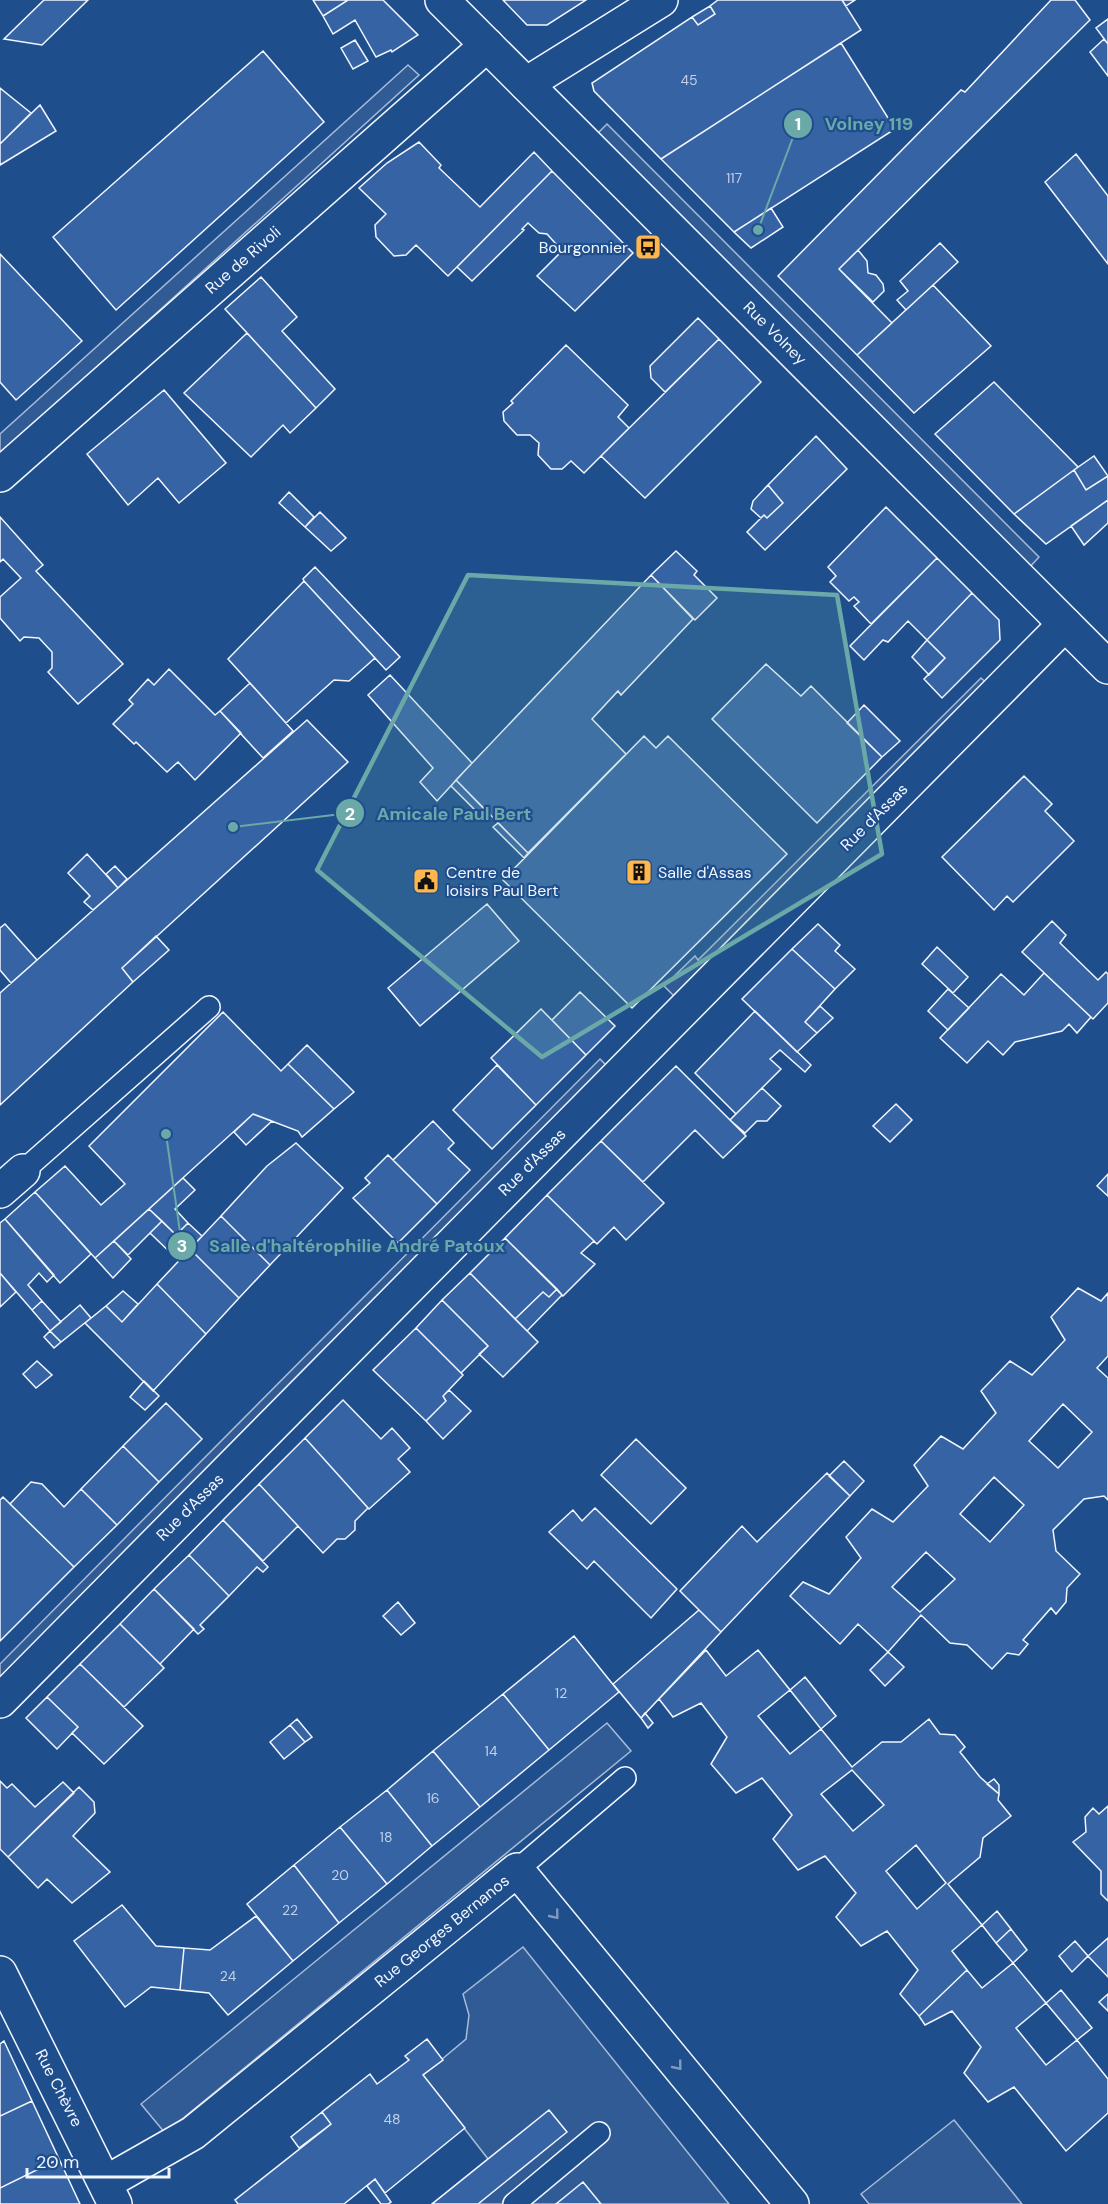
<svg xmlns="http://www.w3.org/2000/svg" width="1108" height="2204" font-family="'DM Sans',sans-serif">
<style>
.built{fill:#305b95;stroke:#a8bbd7;stroke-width:1.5}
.building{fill:#3563a3;stroke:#f2f6ff;stroke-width:1.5;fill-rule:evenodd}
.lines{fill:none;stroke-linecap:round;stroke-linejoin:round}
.service-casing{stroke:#f2f6ff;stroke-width:24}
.minor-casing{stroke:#f2f6ff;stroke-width:36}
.secondary-casing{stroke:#f2f6ff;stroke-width:36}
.service{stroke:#1f4e8c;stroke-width:21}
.minor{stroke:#1f4e8c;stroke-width:33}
.secondary{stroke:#1f4e8c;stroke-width:33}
.oneway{stroke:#7e9ac0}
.marked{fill:#6aa9a8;fill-opacity:0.2;stroke:#6aa9a8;stroke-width:4.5;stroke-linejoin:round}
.labels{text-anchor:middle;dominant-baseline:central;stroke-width:4.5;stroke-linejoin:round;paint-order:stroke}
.number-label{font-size:14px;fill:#c3d1e8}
.poi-label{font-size:16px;fill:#f2f6ff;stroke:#1f4e8c;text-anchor:start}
.street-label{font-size:16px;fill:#f2f6ff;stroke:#1f4e8c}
.leader{fill:none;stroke:#6aa9a8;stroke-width:2}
.callout-dot{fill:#6aa9a8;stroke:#1f4e8c;stroke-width:2}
.mark-label{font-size:18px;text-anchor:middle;font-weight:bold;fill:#fff}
.callout-label{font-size:18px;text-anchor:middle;font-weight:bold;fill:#6aa9a8;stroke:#1f4e8c;stroke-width:4.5;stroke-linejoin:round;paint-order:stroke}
</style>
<rect width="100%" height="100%" fill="#1f4e8c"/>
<path class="built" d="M408 65 419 75 0 455V434Z
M607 124 1039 557 1028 569 596 135Z
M981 678 991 687 677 999 664 986 695 956 698 960Z
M600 1059 609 1068 0 1682V1664Z
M607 1723 631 1751 165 2133 141 2104Z
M523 1947 729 2204H432L488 2159 423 2075 466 2039 469 2015 463 1994Z
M954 2120 1022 2204H869L861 2194Z"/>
<path class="building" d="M44 0H88L42 45 4 39Z
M313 0H348L323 16Z
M348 0H383L418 35 392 52 391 50 376 57 355 20 333 34 323 16Z
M503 0H586L547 25H527Z
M718 0H842L861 30 661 159 594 91 592 83 692 17 698 25 715 14 710 6Z
M842 0H855L846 6Z
M1051 0H1075L1090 20 839 269 892 323 857 355 778 276 961 90 965 92Z
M710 6 715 14 698 25 692 17Z
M1108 19V44L1096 28Z
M1104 39 1108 44V76L1090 52Z
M355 40 368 61 353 69 341 48Z
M841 43 895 129 734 232 661 159Z
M263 51 324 122 116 310 53 237Z
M0 88 31 113 0 144Z
M40 105 56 131 0 165V144Z
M419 142 441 165 439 168 480 207 534 152 552 171 448 276 416 245 406 255 394 256 376 237 375 225 386 214 359 188 387 163Z
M1076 154 1108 196V264L1045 182Z
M552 171 633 253 575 311 537 276 567 246 556 244 547 234 539 233 528 223 522 229 524 230 472 281 457 267Z
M771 208 783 227 751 248 734 232Z
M940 243 958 262 906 310 897 300 908 291 900 281Z
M858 250 867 261 868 273 876 275 883 284 884 291 873 302 839 269Z
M0 254 82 341 16 400 0 382Z
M261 277 297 317 282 331 335 389 316 408 225 309Z
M933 285 991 346 914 413 857 355Z
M698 318 719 339 665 392 651 378 650 366Z
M247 333 316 408 290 433 283 425 251 457 184 393Z
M719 339 761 382 645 498 601 456Z
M566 345 628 405 618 417 629 428 584 473 571 461 562 469H551L538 455 539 443 530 435H517L504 421 503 412 513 403 511 401Z
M994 382 1078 467 1014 514 935 434Z
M164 390 226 463 179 503 158 478 128 505 87 454Z
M816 436 847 469 765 550 747 532 764 515 767 518 783 503 768 485Z
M1094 456 1108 476 1086 490 1074 470Z
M1074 470 1086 490 1108 476V500L1046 544 1014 514Z
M768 485 783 503 767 518 764 515 761 518 751 509 753 501Z
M289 492 314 517 305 527 279 503Z
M1108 500V523L1084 545 1071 526Z
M886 507 937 558 871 624 854 606 859 602 854 597 849 601 830 582 836 576 828 567Z
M320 512 346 538 331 551 305 527Z
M0 517 43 565 36 571 123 664 78 704 48 672 52 668V652L39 638 24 637 20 641 0 618V597L21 578 3 559 0 562Z
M676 551 697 571 694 575 717 598 695 620 651 575Z
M937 558 972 593 927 640 908 621 888 642 883 640 864 660 850 646Z
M315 567 400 657 386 670 304 581 303 579Z
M651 575 693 619 621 695 618 691 592 719 626 754 528 853 456 780Z
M304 581 375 658 349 681 334 680 286 723 228 659Z
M972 593 999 620 1000 640 942 698 924 679 945 658 927 640Z
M927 640 945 658 929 675 912 657Z
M766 664 801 696 811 686 882 757 817 823 712 719Z
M169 669 215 715 220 711 241 733 195 780 178 762 167 772 136 742 134 744 113 724 133 704 129 700 148 679 154 685Z
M390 675 472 763 437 801 420 782 433 768 368 695Z
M250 683 293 731 263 758 220 711Z
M864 705 900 741 882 757 847 723Z
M307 720 348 762 122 968 133 982 0 1105V993Z
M644 736 656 748 668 736 787 854 632 1008 503 880Z
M1024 776 1052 804 1045 811 1074 841 1013 902 1007 896 994 910 942 857Z
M456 780 486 811 481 816 451 786Z
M498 823 528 853 524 858 493 827Z
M87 854 118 888 93 910 84 902 90 896 68 873Z
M115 866 127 879 118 888 106 874Z
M487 904 519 941 420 1026 388 988Z
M1052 921 1066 935 1060 943 1098 980 1106 972 1108 974V1003L1093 1019 1022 952Z
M5 924 37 960 11 983 0 970V928Z
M818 924 840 945 835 951 855 969 835 989 792 949Z
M156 936 169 950 133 982 122 968Z
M937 947 968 977 953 993 922 964Z
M792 949 835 989 805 1022 817 1033 797 1052 742 999Z
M1044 973 1091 1017 1077 1033 1069 1024 1062 1031 1015 1042 1003 1055 988 1041 967 1063 940 1038 1001 974 1024 995Z
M948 989 969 1008 948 1030 928 1011Z
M580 992 615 1026 586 1055 552 1020Z
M820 1006 833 1018 817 1033 805 1022Z
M541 1009 586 1055 536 1105 491 1058Z
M755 1011 811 1065 805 1072 780 1050 770 1059 781 1069 736 1114 695 1073Z
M223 1012 281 1071 288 1064 334 1109 302 1137 298 1131 253 1114 95 1258 35 1192 65 1166 101 1205 125 1184 89 1146Z
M307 1045 354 1092 334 1109 288 1064Z
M497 1065 536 1105 492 1149 453 1110Z
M676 1066 746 1136 723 1158 695 1130 643 1182 601 1141Z
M762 1088 781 1106 767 1121H757L745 1133 730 1120Z
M896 1104 912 1120 890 1142 873 1126Z
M253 1114 272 1121 246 1145 234 1132Z
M433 1121 454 1143 448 1149 470 1170 437 1204 393 1160Z
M601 1141 664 1203 626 1240 614 1227 597 1244 547 1195Z
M296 1143 343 1188 270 1265 221 1216 267 1166Z
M388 1155 437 1204 398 1243 353 1198 370 1183 365 1178Z
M1108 1174V1196L1097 1186Z
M183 1178 195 1190 175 1209 188 1223 176 1235 149 1209Z
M35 1192 91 1254 60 1283 5 1219Z
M547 1195 594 1241 581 1253 595 1264 563 1296 505 1238Z
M149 1209 162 1221 128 1255 114 1241Z
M221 1216 270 1265 239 1298 190 1249Z
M5 1219 54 1275 47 1282 39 1273 28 1285 42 1301 32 1310 0 1273V1223Z
M162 1221 190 1249 179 1261 150 1233Z
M188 1223 202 1236 190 1249 176 1235Z
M505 1238 557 1289 549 1297 543 1292 515 1319 470 1273Z
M114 1241 131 1259 113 1278 95 1258Z
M190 1249 239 1298 206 1334 157 1284Z
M0 1273 16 1292 0 1307Z
M470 1273 538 1342 503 1377 479 1354 488 1346 442 1300Z
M157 1284 206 1334 153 1391 85 1323 106 1306 122 1322Z
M1078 1288 1101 1301 1108 1293V1356L1097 1368 1108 1378V1500L1104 1496 1084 1499 1053 1530 1056 1551 1080 1574 1067 1588 1066 1602 1056 1614 1051 1608 1023 1640 1028 1644 1019 1655 1007 1653 992 1669 967 1645 950 1643 921 1615 888 1652 858 1624 840 1644 790 1596 803 1582 829 1594 861 1558 846 1537 872 1509 893 1522 928 1486 914 1465 941 1436 963 1449 996 1413 981 1391 1010 1361 1032 1375 1065 1340 1051 1317ZM1063 1404 1092 1432 1058 1468 1029 1441ZM994 1477 1024 1505 990 1542 960 1514ZM926 1552 955 1579 920 1612 892 1587Z
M557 1289 562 1295 527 1331 515 1319 543 1292 549 1297Z
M123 1291 138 1304 122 1322 106 1306Z
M442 1300 488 1346 461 1373 416 1328Z
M42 1301 61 1322 50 1331 32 1310Z
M80 1305 91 1318 61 1342 50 1331Z
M416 1328 463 1375 443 1396 446 1401 426 1421 373 1370Z
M50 1331 61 1342 54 1348 44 1337Z
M37 1361 52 1375 36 1388 23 1374Z
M144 1381 159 1396 145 1410 130 1397Z
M449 1390 471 1411 443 1439 426 1421 446 1401 443 1396Z
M343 1400 381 1439 392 1428 410 1448 398 1459 410 1472 369 1509 305 1438Z
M166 1403 202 1439 159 1482 123 1446Z
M305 1438 368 1508 355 1521V1530L345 1539H337L323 1553 259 1484Z
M636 1439 686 1488 651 1524 601 1475Z
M123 1446 159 1482 117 1525 81 1489Z
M844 1461 864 1481 850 1496 829 1476Z
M827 1473 850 1496 721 1632 680 1591 742 1526 757 1542Z
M31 1482 42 1484 64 1507 81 1489 117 1525 74 1567 10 1504Z
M259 1484 298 1526 263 1561 223 1520Z
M3 1497 74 1567 0 1641V1500Z
M595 1508 677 1589 651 1618 594 1561 587 1569 549 1532 573 1510 582 1521Z
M223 1520 268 1567 263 1572 257 1567 229 1596 189 1555Z
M189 1555 229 1596 200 1625 204 1629 198 1634 154 1589Z
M154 1589 194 1629 160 1664 120 1624Z
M398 1602 415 1623 401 1635 383 1616Z
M699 1610 721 1632 641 1718 613 1684Z
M120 1624 164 1668 124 1707 80 1664Z
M574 1636 619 1692 549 1750 503 1694Z
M706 1650 726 1676 758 1650 790 1690 758 1716 790 1754 821 1729 852 1767 882 1742H901L929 1719 940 1734 955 1735 965 1747 960 1752 980 1777 999 1794 998 1800 1011 1816 983 1838 980 1857 948 1884 982 1925 952 1951 967 1970 919 2016 900 1994 918 1970 887 1931 861 1946 836 1917 856 1893 825 1856 798 1870 773 1839 792 1815 762 1778 736 1793 711 1764 727 1737 701 1703 673 1717 659 1699ZM852 1770 884 1805 853 1831 821 1794ZM916 1845 946 1883 917 1909 886 1871Z
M888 1652 904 1667 885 1686 870 1670Z
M80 1664 143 1726 104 1764 72 1733 78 1727 47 1697Z
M805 1677 836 1716 821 1729 790 1690Z
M503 1694 549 1750 480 1807 433 1751Z
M47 1697 78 1727 57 1749 26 1718Z
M645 1713 653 1723 648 1728 641 1718Z
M297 1719 312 1737 305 1742 290 1725Z
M290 1725 305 1742 284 1759 270 1742Z
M433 1751 480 1807 432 1846 387 1790Z
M994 1779 999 1785V1794L987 1784Z
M0 1781 7 1788 12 1784 35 1807 63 1782 74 1793 8 1857 0 1849Z
M79 1787 94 1802 95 1813 73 1836 110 1872 72 1903 47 1879 38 1888 8 1857Z
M387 1790 432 1846 387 1884 340 1827Z
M1108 1806V1901L1101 1894V1871L1073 1842 1086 1832 1085 1817 1093 1808 1099 1814Z
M340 1827 387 1884 339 1923 294 1865Z
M294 1865 339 1923 293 1961 247 1904Z
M122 1905 156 1946 184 1948 180 1990 151 1987 125 2007 74 1941Z
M997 1911 1011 1929 996 1943 982 1925Z
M256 1916 293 1961 228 2015 209 1993 180 1990 184 1948 210 1950Z
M1011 1929 1027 1950 1013 1963 996 1943Z
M1108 1938V1977L1088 1956Z
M1075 1941 1088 1956 1072 1972 1059 1956Z
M1013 1963 1046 2003 1016 2028 1046 2065 1077 2040 1108 2079V2113L1066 2151 1014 2087 988 2102 964 2073 981 2047 952 2011 925 2025 919 2016 967 1970 982 1988Z
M1061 1990 1092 2028 1077 2040 1046 2003Z
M1108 1994V2011L1099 2002Z
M427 2039 443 2060 423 2075 465 2128 385 2193 375 2179 344 2204H238L235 2200 331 2124 322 2112 370 2074 377 2084 409 2060 405 2056Z
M4 2041 32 2101 0 2116V2044Z
M32 2101 59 2159 0 2188V2116Z
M549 2110 567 2132 478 2204H432Z
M322 2112 331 2124 299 2148 291 2137Z
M59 2159 80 2204H0V2188Z
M375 2179 391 2202 388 2204H381L367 2186Z
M583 2182 601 2204H556Z"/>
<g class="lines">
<defs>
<path id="service" d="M23 1171 209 1007
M517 1870 625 1778
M514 2204 599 2133"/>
<path id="minor" d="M526 84 661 0
M0 475 487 45
M0 1191 23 1171
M0 1701 1065 624
M0 1973 115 2204
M105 2183 193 2133 517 1870 792 2204"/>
<path id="secondary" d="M442 0 1108 667"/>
</defs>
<use href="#service" class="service-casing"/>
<use href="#minor" class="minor-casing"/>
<use href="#secondary" class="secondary-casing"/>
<use href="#service" class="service"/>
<use href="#minor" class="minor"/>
<use href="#secondary" class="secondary"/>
</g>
<defs><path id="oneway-chevron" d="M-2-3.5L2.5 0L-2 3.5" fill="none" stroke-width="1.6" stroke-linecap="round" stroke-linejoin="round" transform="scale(1.5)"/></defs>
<g class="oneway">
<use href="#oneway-chevron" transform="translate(555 1915) rotate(51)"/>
<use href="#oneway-chevron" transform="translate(678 2066) rotate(51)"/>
</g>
<path class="marked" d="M468 575 837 595 882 854 542 1057 317 870Z"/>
<defs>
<symbol id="bus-square" viewBox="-11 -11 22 22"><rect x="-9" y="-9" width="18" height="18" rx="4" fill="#ffb74d" stroke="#1f4e8c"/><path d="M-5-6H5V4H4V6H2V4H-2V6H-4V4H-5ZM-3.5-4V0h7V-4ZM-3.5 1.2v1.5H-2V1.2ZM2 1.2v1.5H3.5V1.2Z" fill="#111"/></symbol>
<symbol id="building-square" viewBox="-11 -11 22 22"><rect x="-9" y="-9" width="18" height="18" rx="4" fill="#ffb74d" stroke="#1f4e8c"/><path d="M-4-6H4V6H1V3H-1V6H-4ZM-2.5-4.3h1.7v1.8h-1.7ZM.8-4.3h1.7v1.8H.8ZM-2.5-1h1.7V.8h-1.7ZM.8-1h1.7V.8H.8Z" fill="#111"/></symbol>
<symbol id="civic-square" viewBox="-11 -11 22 22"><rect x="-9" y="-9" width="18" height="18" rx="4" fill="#ffb74d" stroke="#1f4e8c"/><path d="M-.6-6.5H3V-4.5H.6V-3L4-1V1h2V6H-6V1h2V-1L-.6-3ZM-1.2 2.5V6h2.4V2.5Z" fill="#111"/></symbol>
</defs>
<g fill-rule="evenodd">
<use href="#bus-square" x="633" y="232" width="30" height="30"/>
<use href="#building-square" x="624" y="857" width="30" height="30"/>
<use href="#civic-square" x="411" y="866" width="30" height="30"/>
</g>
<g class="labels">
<g class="number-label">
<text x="689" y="80">45</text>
<text x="734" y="178">117</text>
<text x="561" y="1693">12</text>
<text x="491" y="1751">14</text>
<text x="433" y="1798">16</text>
<text x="386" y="1837">18</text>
<text x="340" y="1875">20</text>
<text x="290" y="1910">22</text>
<text x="228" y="1976">24</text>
<text x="392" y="2119">48</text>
</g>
<g class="poi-label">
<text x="628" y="247" text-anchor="end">Bourgonnier</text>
<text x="446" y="872">Centre de<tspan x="446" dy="18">loisirs Paul Bert</tspan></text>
<text x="658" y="872">Salle d'Assas</text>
</g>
<g class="street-label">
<text transform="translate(243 260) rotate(-41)">Rue de Rivoli</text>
<text transform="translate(775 333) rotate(45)">Rue Volney</text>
<text transform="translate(874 817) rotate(-45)">Rue d'Assas</text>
<text transform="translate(532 1162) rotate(-45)">Rue d'Assas</text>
<text transform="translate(190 1507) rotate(-45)">Rue d'Assas</text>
<text transform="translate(442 1931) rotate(-39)">Rue Georges Bernanos</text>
<text transform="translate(59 2088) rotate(63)">Rue Chèvre</text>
</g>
</g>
<path class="leader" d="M758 230L798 124M233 827L350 813M166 1134L182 1246"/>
<g class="callout-dot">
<circle cx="758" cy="230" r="6"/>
<circle cx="233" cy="827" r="6"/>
<circle cx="166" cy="1134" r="6"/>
<circle cx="798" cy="124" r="15"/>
<circle cx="350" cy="813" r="15"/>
<circle cx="182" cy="1246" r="15"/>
</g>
<g class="mark-label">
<text x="798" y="130">1</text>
<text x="350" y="820">2</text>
<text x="182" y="1252">3</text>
</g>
<g class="callout-label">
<text x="869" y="130">Volney 119</text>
<text x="454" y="820">Amicale Paul Bert</text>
<text x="357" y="1252">Salle d'haltérophilie André Patoux</text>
</g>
<path d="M27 2168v9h142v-9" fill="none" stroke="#f2f6ff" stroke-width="3"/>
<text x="36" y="2168" font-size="18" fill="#f2f6ff" stroke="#1f4e8c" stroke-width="4.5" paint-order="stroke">20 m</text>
</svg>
